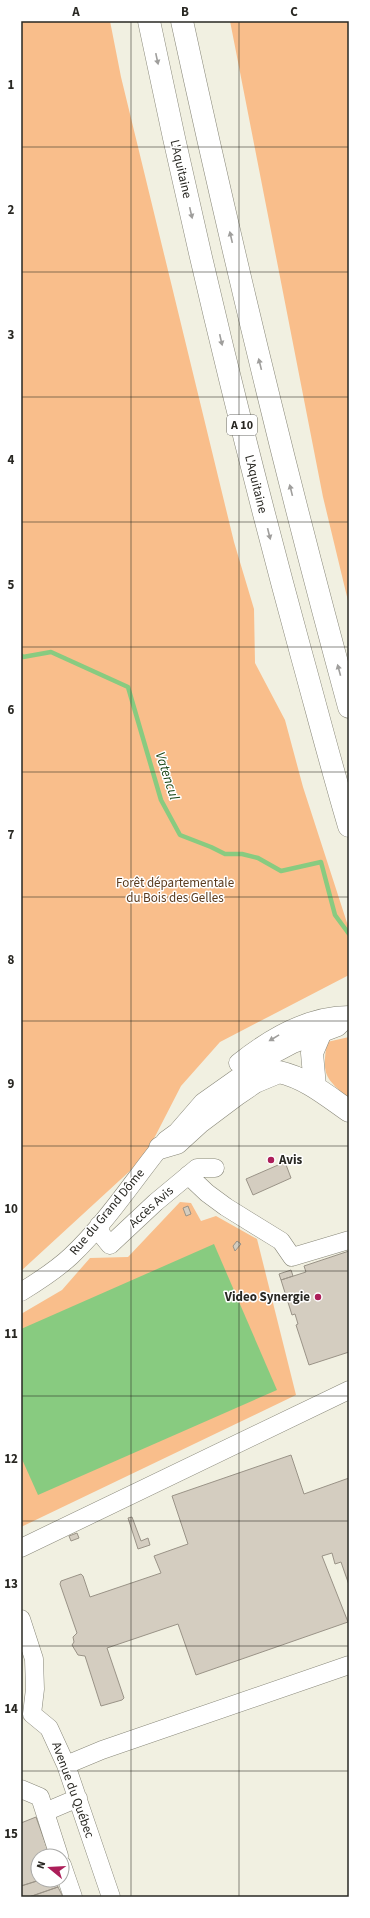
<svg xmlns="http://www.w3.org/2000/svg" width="370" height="1918" font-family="'Source Sans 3',sans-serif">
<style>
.green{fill:#f9be8b}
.water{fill:#88cb80}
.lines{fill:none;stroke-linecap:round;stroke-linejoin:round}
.stream{stroke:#88cb80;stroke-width:4.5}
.building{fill:#d4cdc0;stroke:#9a9387}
.minor-casing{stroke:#888779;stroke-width:19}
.highway-casing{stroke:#888779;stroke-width:23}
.minor{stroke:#fff;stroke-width:18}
.highway{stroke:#fff;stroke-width:22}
.oneway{fill:#9f9e9c}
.grid{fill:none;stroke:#292823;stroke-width:1;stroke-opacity:0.55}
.poi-dot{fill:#ac1e59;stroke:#fff;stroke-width:1.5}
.labels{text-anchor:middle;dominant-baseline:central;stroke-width:3;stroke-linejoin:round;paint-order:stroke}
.shield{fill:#fff;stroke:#696865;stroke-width:1}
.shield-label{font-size:12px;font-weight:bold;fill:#292823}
.street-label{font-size:13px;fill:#292823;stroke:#fff}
.park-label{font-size:13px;fill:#5b3c1f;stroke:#fff}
.poi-label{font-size:13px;font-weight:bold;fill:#292823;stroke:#fff;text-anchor:start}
.water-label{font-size:14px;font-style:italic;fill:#194615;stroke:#fff}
.neatline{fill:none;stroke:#292823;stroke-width:1.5}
.grid-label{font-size:13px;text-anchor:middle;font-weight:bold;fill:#292823}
</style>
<rect width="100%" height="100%" fill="#f1f0e1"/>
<path class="green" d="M21 21H110L121 77 234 542 254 609 255 663 285 720 303 787 349 929V975L220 1042 181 1086 144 1158 21 1271Z
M230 21H349V605L323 497Z
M349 1037V1099C324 1077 322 1075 327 1042Z
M180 1202 191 1203 201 1221 216 1216 257 1239 296 1395 21 1527V1314L62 1290 90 1258 128 1257Z"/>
<path class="water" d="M214 1244 277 1390 38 1495 21 1457V1329Z"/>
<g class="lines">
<path class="stream" d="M21 655 23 657 51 652 128 687 161 800 180 835 211 847 225 854H242L258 858 281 871 321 862 335 915 349 934"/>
</g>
<path class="building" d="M285 1162 291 1178 253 1195 246 1179Z
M188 1206 191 1214 186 1216 183 1208Z
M237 1241 241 1244 235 1251 233 1246Z
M349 1251V1352L309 1365 296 1325 298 1324 295 1314 292 1315 281 1280 306 1272 304 1266Z
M291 1270 293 1276 281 1280 279 1274Z
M291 1455 304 1494 349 1478V1585L341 1562 335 1564 332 1553 322 1556 348 1622 196 1675 178 1624 107 1648 124 1698 122 1700 101 1706 85 1656 78 1655 72 1645 74 1642 73 1637 77 1633 60 1584 61 1581 81 1574 83 1576 90 1597 161 1573 154 1556 188 1544 172 1496Z
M132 1517 141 1541 148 1538 150 1545 138 1549 128 1518Z
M77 1533 79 1538 71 1541 69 1536Z
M36 1817 50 1856H38V1880H40L21 1886V1823Z
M40 1880H56L58 1887 29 1897H21V1886Z
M58 1887 63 1897H29Z"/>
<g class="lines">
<defs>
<path id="minor" d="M238 1063C269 1038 308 1015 349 1015
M188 1175 207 1193 226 1207 281 1241 292 1257 349 1240
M99 1225 101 1234 110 1245 156 1202 197 1168H215
M21 1292C39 1281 56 1270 71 1256 107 1222 135 1178 166 1140L177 1132 203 1102 261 1061 293 1044 338 1027 349 1016
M21 1548 349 1390
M21 1619 34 1659 35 1689 32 1714
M32 1714 49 1728 66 1765 111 1897
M66 1765 102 1750 349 1665
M21 1789 40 1797 59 1856
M45 1812 78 1798
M62 1865 73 1897"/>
<path id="highway" d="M149 21C193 233 244 444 301 653 317 711 332 769 349 826
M182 21C232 251 287 480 349 707
M315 1087 312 1053 320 1034
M160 1148 177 1143 200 1122 236 1095 255 1082 279 1072C306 1078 326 1095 349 1111"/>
</defs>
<use href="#minor" class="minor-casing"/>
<use href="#highway" class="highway-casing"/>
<use href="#minor" class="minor"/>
<use href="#highway" class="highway"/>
</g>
<defs><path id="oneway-solid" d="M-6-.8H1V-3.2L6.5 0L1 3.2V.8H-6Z"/></defs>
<g class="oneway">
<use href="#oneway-solid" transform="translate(157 59) rotate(78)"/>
<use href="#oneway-solid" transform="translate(191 213) rotate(77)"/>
<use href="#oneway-solid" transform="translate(231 237) rotate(-103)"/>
<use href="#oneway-solid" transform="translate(221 340) rotate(77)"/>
<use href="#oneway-solid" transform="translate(260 364) rotate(-104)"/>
<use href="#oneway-solid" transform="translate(291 490) rotate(-104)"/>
<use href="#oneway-solid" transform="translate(269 534) rotate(76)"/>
<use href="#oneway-solid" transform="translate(339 670) rotate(-105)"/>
<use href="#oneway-solid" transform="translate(274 1038) rotate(149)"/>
</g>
<path class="grid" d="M131 21V1897M239 21V1897M21 147H349M21 272H349M21 397H349M21 522H349M21 647H349M21 772H349M21 897H349M21 1021H349M21 1146H349M21 1271H349M21 1396H349M21 1521H349M21 1646H349M21 1771H349"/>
<g class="poi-dot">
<circle cx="271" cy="1160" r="4"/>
<circle cx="318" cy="1297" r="4"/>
</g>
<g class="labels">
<rect class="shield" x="227" y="415" width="30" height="20" rx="3"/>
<g class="shield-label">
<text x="242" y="425">A 10</text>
</g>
<g class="street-label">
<text transform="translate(181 169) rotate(77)">L'Aquitaine</text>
<text transform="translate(256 484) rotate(76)">L'Aquitaine</text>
<text transform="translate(151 1207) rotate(-42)">Accès Avis</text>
<text transform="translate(107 1212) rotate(-50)">Rue du Grand Dôme</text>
<text transform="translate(73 1790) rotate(70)">Avenue du Québec</text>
</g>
<g class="park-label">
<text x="175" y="883">Forêt départementale<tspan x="175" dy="15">du Bois des Gelles</tspan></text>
</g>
<g class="poi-label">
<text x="279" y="1160">Avis</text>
<text x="310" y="1297" text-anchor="end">Video Synergie</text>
</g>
<g class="water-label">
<text transform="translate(167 776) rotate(72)">Vatencul</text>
</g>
</g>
<rect width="370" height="1918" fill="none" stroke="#ffffff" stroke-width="44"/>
<g transform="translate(50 1868) rotate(288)"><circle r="19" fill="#ffffff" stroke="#a9a9a7"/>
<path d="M0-3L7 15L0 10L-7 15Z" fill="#ac1e59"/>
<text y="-6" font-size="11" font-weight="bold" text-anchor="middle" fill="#292823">N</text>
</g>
<rect x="22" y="22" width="326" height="1874" class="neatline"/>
<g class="grid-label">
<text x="76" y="16">A</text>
<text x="185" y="16">B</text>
<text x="294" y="16">C</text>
<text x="11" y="89">1</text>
<text x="11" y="214">2</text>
<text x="11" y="339">3</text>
<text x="11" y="464">4</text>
<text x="11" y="589">5</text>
<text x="11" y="714">6</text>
<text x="11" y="839">7</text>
<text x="11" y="964">8</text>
<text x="11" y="1088">9</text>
<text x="11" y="1213">10</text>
<text x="11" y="1338">11</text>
<text x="11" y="1463">12</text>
<text x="11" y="1588">13</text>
<text x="11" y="1713">14</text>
<text x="11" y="1838">15</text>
</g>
</svg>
